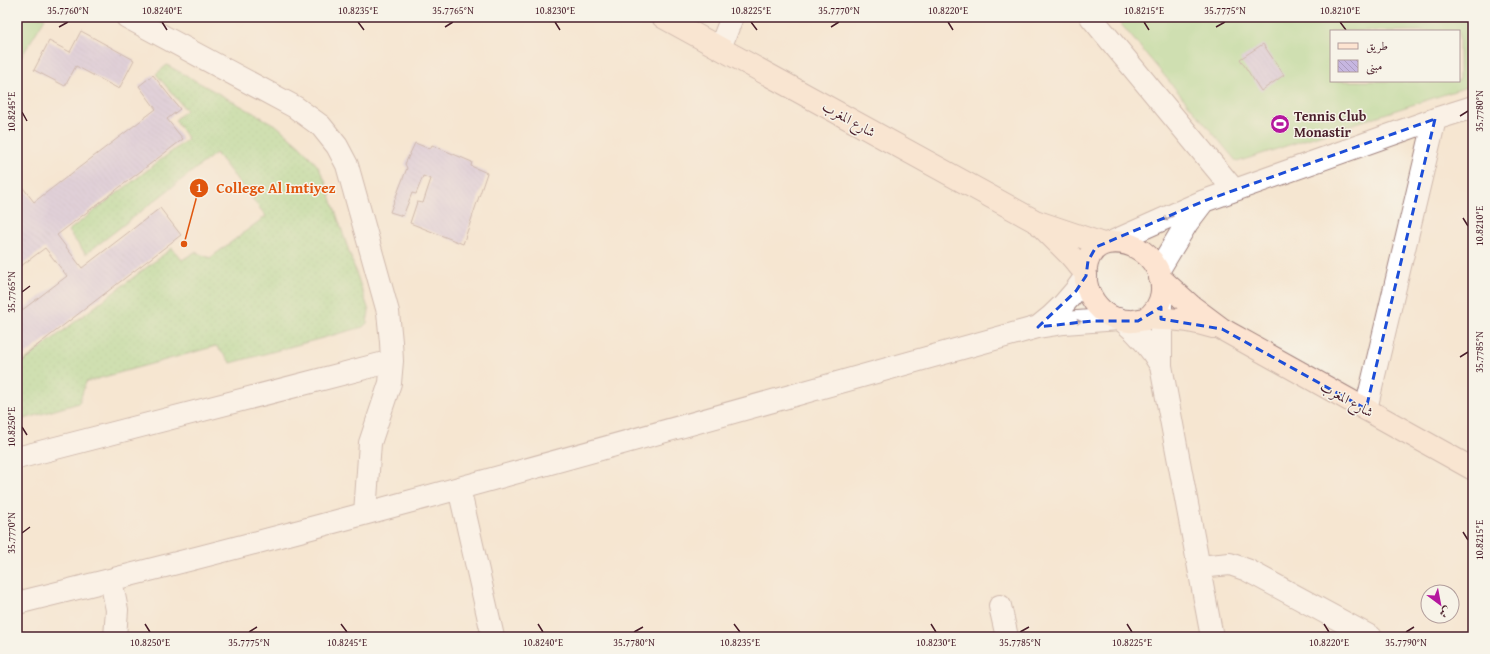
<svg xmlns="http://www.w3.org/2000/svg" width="1490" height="654" font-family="'Gentium Book Plus',Amiri,serif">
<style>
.grass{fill:url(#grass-dots);stroke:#757c5a}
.garden{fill:#a0d889;stroke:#757c5a;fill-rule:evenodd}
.building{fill:url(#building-back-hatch)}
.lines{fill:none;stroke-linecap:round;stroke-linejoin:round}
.street-casing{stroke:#a0827e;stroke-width:24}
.secondary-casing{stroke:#a0827e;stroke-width:24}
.street{stroke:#fff;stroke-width:22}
.secondary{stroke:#fde4d1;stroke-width:22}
.oneway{fill:#ae9aa0}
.marked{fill:none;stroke:#1d4ed8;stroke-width:3;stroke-dasharray:8 5;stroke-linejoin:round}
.ticks{fill:none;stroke:#4a1f2b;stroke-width:1.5}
.labels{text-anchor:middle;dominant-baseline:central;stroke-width:3;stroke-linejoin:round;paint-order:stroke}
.poi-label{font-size:14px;font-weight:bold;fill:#4a1f2b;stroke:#f7f3e8;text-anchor:start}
.street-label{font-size:14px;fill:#4a1f2b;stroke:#f7f3e8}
.leader{fill:none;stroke:#e0560e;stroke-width:1.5}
.callout-dot{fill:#e0560e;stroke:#f7f3e8;stroke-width:1.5}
.mark-label{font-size:12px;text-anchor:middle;font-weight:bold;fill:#fff}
.callout-label{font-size:15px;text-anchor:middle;font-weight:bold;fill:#e0560e;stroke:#f7f3e8;stroke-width:3;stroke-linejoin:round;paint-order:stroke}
.neatline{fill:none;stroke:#4a1f2b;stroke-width:1.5}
.ticks-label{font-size:10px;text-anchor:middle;fill:#4a1f2b}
</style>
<defs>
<pattern id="grass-dots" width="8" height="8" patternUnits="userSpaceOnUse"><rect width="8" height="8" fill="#a0d889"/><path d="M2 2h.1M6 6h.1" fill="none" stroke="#8bb976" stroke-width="1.8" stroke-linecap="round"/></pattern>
<pattern id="building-back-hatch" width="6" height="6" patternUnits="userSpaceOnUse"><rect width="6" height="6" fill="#c6b6e0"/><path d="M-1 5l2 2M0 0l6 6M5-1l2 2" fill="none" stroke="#ac9cc0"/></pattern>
</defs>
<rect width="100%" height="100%" fill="#f7f3e8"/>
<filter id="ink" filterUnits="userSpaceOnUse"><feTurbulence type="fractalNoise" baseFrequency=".025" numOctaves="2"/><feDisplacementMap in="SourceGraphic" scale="8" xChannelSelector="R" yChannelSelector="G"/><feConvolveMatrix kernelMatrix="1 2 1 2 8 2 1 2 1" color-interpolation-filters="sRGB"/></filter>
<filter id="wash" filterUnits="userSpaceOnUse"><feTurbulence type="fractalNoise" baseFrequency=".012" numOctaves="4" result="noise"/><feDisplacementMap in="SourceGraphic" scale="16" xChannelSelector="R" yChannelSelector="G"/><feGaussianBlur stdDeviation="0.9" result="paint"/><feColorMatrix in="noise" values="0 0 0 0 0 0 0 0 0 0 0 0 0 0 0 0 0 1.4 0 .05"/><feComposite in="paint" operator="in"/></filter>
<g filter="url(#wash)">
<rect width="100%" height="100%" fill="#f5e6d1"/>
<path class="grass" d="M167 65 277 126 300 146 317 165 325 180 369 311 367 323 363 327 231 363 216 346 86 382 79 403 17 421V366L172 248 182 260 195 252 210 258 266 216 216 153 86 254 68 231 188 139 175 120 186 110 156 74Z"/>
<path class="garden" d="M17 17H43L45 18 17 64Z
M1115 17H1473V85L1237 162ZM1331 31H1459V81H1331Z"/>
<g id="blocks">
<path class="building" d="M81 31 134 60 119 89 76 66 65 86 34 70 49 41 70 52Z
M1263 44 1284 75 1261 91 1240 59Z
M153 75 180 109 167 119 183 139 57 235 82 268 160 208 181 235 17 361V314L67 276 45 248 21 266 17 261V187L20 184 34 202 156 109 139 86Z
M415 143 430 149 432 145 472 162 471 166 487 173 463 244 410 223 417 202 423 203 431 179 423 176 416 194 412 193 403 216 390 212 407 168 405 164Z"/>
</g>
</g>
<g filter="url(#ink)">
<use href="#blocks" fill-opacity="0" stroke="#a0827e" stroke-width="1"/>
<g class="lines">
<defs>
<path id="street" d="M127 17 295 107 321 126 337 146 347 165 388 312 391 342 392 361 390 383 370 443 365 513
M1091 17 1234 190
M720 48 732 17
M1112 242 1204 201 1435 119 1473 107
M1158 271 1187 223 1203 202
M1161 301V366L1212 637
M1123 321C1139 334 1151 348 1161 366
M1038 327C1057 313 1072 297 1086 276
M1366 409 1435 119
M17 458 392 361
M459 488 493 637
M1199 567 1230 564 1247 570 1371 637
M111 580 117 610 115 637
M17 603C359 520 698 421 1038 327L1064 323 1119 319
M1000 606 1007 637"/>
<path id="secondary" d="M663 17 1035 221 1103 244
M1041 226 1070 255 1086 274
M1160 278 1190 305 1222 329 1473 469
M1146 319C1183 291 1150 236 1108 243 1097 245 1090 252 1087 263 1080 291 1100 320 1129 321 1136 322 1141 319 1147 319 1152 318 1157 319 1162 319 1180 319 1197 322 1213 327"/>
</defs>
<use href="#street" class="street-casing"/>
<use href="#secondary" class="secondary-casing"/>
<use href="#street" class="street"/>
<use href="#secondary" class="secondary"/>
</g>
<defs><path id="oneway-solid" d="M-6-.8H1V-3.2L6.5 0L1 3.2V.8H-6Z"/></defs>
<g class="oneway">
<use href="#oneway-solid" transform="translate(1168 218) rotate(156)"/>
<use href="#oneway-solid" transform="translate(1076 322) rotate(-5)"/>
</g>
</g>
<path d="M0 0H1490V654H0ZM1435 119 1366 409 1222 329 1161 319V307L1138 321H1092L1038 327 1076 291 1086 276 1088 261 1096 247 1204 201Z" fill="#f5e6d1" fill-opacity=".55" fill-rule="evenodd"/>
<path class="marked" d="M1435 119 1366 409 1222 329 1161 319V307L1138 321H1092L1038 327 1076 291 1086 276 1088 261 1096 247 1204 201Z"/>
<path class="ticks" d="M162 22 167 30M358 22 364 30M555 22 560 30M751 22 757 30M948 22 953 30M1144 22 1149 30M1340 22 1346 30M59 27 68 22M445 27 453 22M831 27 839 22M1216 27 1225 22M22 112 27 121M1460 116 1468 111M1463 218 1468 226M22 292 30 286M1460 357 1468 352M22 427 27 435M1463 532 1468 540M22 533 30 527M145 624 150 632M341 624 347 632M538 624 543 632M734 624 740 632M931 624 936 632M1127 624 1132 632M1324 624 1329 632M249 632 257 627M634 632 643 627M1020 632 1029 627M1406 632 1414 627"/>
<defs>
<symbol id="stadium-disc" viewBox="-11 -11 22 22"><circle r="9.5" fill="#b5179e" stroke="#f7f3e8"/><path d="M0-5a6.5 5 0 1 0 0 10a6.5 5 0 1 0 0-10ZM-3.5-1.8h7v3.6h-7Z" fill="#fff"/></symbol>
</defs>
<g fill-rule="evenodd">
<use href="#stadium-disc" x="1269" y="113" width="22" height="22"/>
</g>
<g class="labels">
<g class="poi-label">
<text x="1294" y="116">Tennis Club<tspan x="1294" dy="16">Monastir</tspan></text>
</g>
<g class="street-label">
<text transform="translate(849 119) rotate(29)">شارع المغرب</text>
<text transform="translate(1347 399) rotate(29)">شارع المغرب</text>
</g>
</g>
<path class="leader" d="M184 244L199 188"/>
<g class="callout-dot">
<circle cx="184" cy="244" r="4"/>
<circle cx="199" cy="188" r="10"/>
</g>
<g class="mark-label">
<text x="199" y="192">1</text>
</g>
<g class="callout-label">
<text x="276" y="193">College Al Imtiyez</text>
</g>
<rect width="1490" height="654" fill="none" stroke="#f7f3e8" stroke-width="44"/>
<rect x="1330" y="30" width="130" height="52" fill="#f7f3e8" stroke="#b29e9c"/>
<rect x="1338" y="43" width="20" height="6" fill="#fde4d1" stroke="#b29e9c"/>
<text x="1366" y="50" font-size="12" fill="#4a1f2b">طريق</text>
<rect x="1338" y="60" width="20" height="12" fill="url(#building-back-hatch)" stroke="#b29e9c"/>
<text x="1366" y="70" font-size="12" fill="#4a1f2b">مبنى</text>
<g transform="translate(1440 604) rotate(148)"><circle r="19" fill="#f7f3e8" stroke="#b29e9c"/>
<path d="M0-3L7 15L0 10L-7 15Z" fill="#b5179e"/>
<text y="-6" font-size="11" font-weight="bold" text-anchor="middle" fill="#4a1f2b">ش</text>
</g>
<rect x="22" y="22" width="1446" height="610" class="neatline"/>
<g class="ticks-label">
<text x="68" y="14">35.7760°N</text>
<text x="162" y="14">10.8240°E</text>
<text x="358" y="14">10.8235°E</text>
<text x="453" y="14">35.7765°N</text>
<text x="555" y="14">10.8230°E</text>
<text x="751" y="14">10.8225°E</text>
<text x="839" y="14">35.7770°N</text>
<text x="948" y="14">10.8220°E</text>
<text x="1144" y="14">10.8215°E</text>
<text x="1225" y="14">35.7775°N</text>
<text x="1340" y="14">10.8210°E</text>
<text transform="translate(1479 111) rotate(-90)" y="4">35.7780°N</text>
<text transform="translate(11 112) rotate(-90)" y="4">10.8245°E</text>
<text transform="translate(1479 226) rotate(-90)" y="4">10.8210°E</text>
<text transform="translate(11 292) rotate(-90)" y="4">35.7765°N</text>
<text transform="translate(1479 352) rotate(-90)" y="4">35.7785°N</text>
<text transform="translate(11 427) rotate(-90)" y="4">10.8250°E</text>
<text transform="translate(11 533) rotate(-90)" y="4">35.7770°N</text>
<text transform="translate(1479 540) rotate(-90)" y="4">10.8215°E</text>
<text x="150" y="646">10.8250°E</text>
<text x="249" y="646">35.7775°N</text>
<text x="347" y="646">10.8245°E</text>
<text x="543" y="646">10.8240°E</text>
<text x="634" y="646">35.7780°N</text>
<text x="740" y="646">10.8235°E</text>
<text x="936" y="646">10.8230°E</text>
<text x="1020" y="646">35.7785°N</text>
<text x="1132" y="646">10.8225°E</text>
<text x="1329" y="646">10.8220°E</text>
<text x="1406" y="646">35.7790°N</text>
</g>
</svg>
